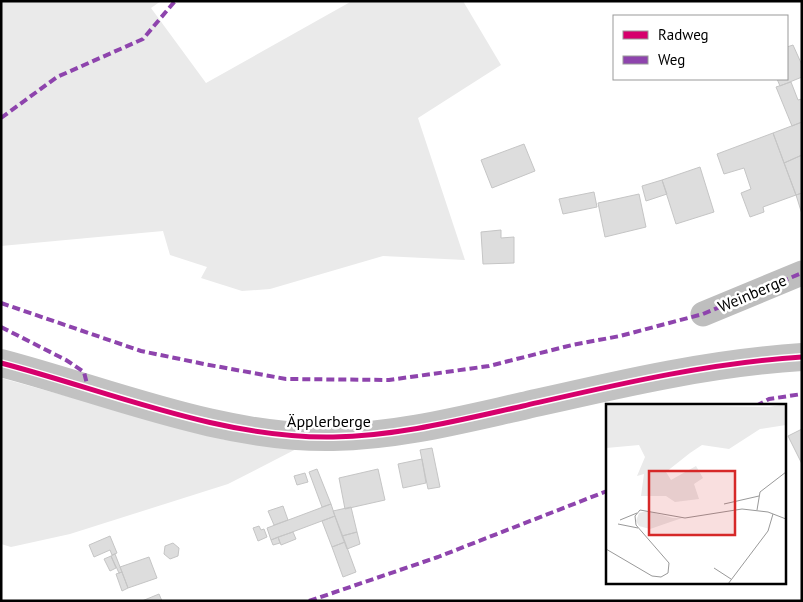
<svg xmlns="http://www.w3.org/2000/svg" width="803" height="602" font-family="'PT Sans',sans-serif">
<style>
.green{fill:#eaeaea}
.building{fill:#ddd;stroke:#c5c5c5}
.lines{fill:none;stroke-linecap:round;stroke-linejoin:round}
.street{stroke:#bebebe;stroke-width:25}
.secondary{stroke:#c2c2c2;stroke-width:28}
.quiet{stroke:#8e44ad;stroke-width:4;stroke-dasharray:8 4;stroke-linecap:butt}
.cycleway-casing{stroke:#fff;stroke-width:8}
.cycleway{stroke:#d6006c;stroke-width:5}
.labels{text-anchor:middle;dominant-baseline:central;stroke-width:5;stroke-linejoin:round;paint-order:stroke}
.street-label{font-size:16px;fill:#000;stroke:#fff}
.inset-road{fill:none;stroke:#999;stroke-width:1}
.view{fill:#d62828;fill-opacity:0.15;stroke:#d62828;stroke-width:2.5}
.inset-edge{fill:none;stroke:#000;stroke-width:2.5}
</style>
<rect width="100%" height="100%" fill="#fff"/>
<path class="green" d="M1 1H161L151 8 206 83 352 1H463L501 65 418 118 465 260 383 256 270 289 242 291 201 278 207 267 170 255 163 231 1 246Z
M1 378 225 440 304 445 228 484 70 534 11 547 1 544Z"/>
<path class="building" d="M793 45 802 65V77L780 86 777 79H787V47Z
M791 82 798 100 802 99V122L792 126 776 87Z
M802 122V155L784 163 773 133Z
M773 133 796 195 763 207 764 212 750 217 741 193 751 189 744 168 724 174 717 154Z
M524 144 535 171 492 188 481 160Z
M802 155V193L796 195 784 163Z
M700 167 714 212 676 224 662 180Z
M662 180 667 194 646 201 642 186Z
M594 192 597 207 563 214 559 199Z
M802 193V214L796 195Z
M639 194 646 227 605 237 598 203Z
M501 230V238L514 237V263L483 264 481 232Z
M802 429V464L788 436Z
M432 448 440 487 428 489 420 450Z
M422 459 426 483 403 488 398 464Z
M317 469 331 504 322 507 309 472Z
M378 469 385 500 345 509 339 478Z
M305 473 308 482 297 485 294 476Z
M331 504 335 516 271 540 267 528Z
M283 506 288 520 274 525 268 511Z
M351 507 357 532 342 536 333 511Z
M335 516 345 542 332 547 322 521Z
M259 526 261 530 264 529 267 537 258 541 253 528Z
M293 532 296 539 281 545 278 537Z
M357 532 360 544 347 549 342 536Z
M110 536 117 553 112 555 110 550 94 557 89 545Z
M278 537 280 543 273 545 271 540Z
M345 542 356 572 343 577 332 547Z
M173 543 179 548 178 556 170 559 164 554 165 546Z
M115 554 122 572 119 573 111 556Z
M111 556 116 568 110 571 104 559Z
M149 557 157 578 128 588 120 567Z
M122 572 128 588 122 591 116 574Z
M159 594 162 601H142Z"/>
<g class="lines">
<path class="street" d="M703 314 802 273"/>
<path class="secondary" d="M1 363C108 391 221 439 333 437 398 436 460 420 523 406 615 385 707 363 802 357"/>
<path class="quiet" d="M1 118 57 77 143 39 175 1
M1 303 141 351 204 364 286 379 389 380 489 366 572 345 620 336 703 314 802 273
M1 327 66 360 84 372 88 388
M756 406 769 399 802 394
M309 601 438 557 607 491"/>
<defs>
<path id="cycleway" d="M1 363C108 391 221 439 333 437 398 436 460 420 523 406 615 385 707 363 802 357"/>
</defs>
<use href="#cycleway" class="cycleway-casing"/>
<use href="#cycleway" class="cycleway"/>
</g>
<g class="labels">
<g class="street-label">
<text transform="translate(752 293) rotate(-23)">Weinberge</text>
<text x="329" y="421">Äpplerberge</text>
</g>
</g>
<g transform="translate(606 404)">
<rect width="180" height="180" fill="#fff"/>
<path d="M0 0 163 3 180 0V21L154 25 123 45 96 41 84 49 60 68 65 76 90 62 97 74 88 80 93 95 69 98 60 92H35L38 70 31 72 39 53 33 41 0 44ZM41 107 67 114H76L44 125 33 122 30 117 33 109Z" fill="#eaeaea"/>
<path class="inset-road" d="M118 100 153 92M151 106 154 88 180 68M14 116 31 109M12 120 32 124M0 145 46 172 55 173 62 169 63 159 30 121 29 112 34 106 79 114 136 105 162 108 180 115M108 164 125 175M122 180 162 127 167 110"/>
<path class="view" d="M43 67H129V131H43Z"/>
<rect width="180" height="180" class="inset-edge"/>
</g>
<rect width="803" height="602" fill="none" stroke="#000000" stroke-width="5"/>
<rect x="613" y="15" width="175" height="65" fill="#ffffff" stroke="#999999"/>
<rect x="623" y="31" width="25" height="8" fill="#d6006c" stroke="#999999"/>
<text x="658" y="40" font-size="15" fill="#000000">Radweg</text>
<rect x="623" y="56" width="25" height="8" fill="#8e44ad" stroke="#999999"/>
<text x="658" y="65" font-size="15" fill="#000000">Weg</text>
</svg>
